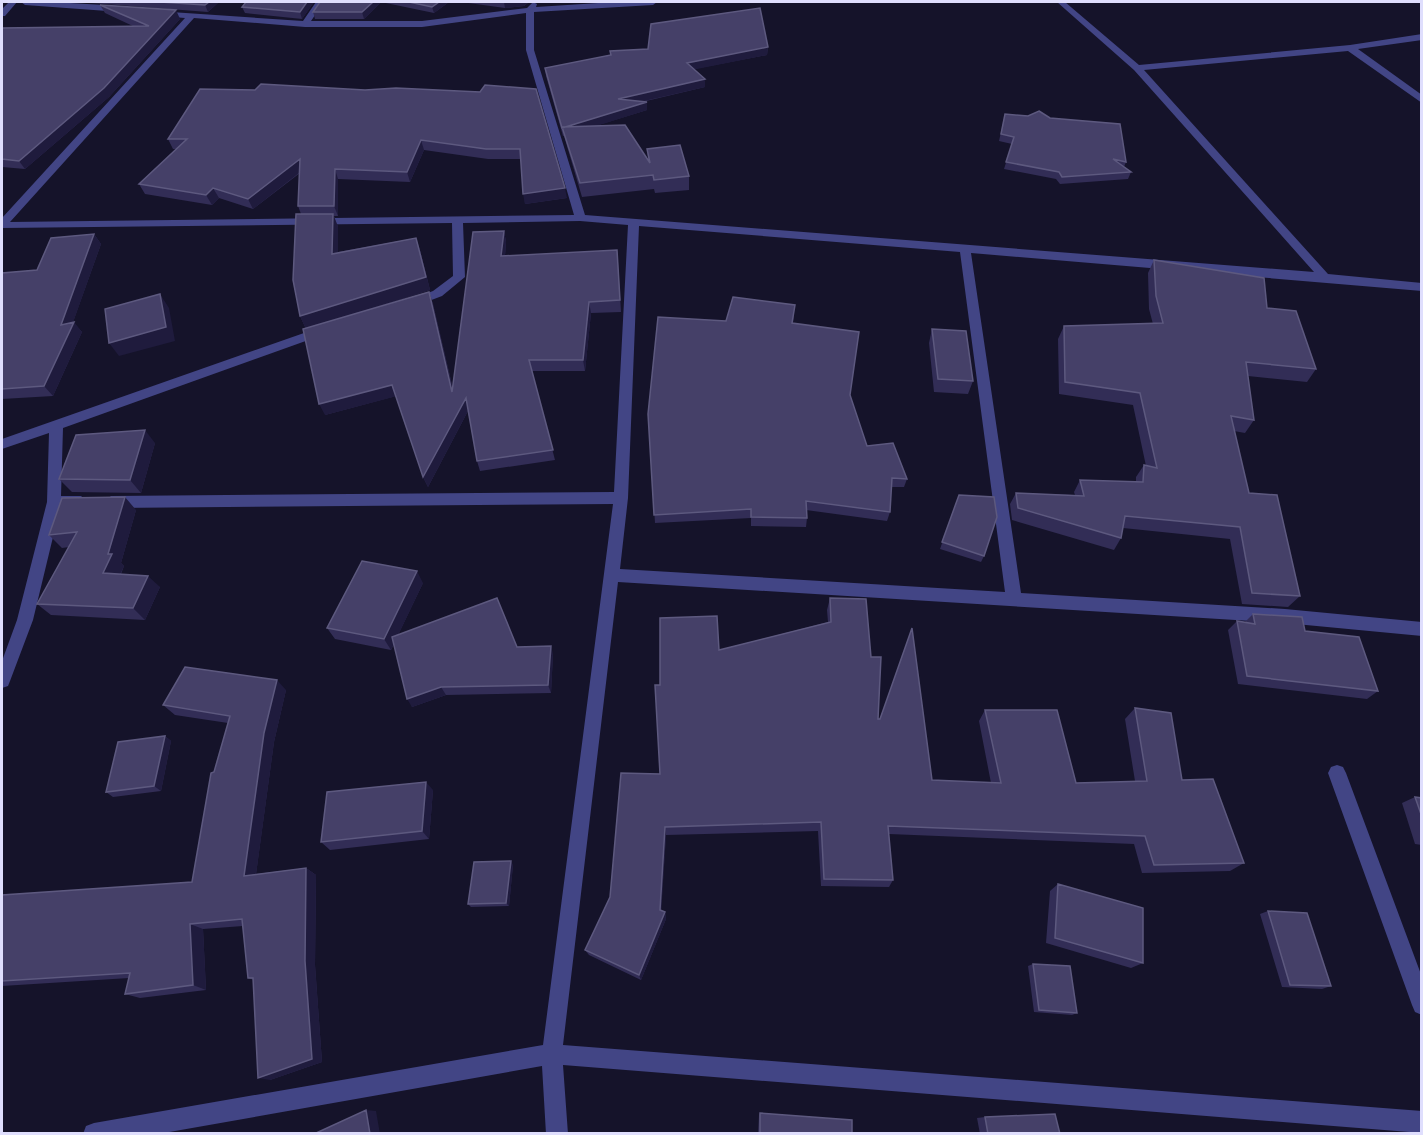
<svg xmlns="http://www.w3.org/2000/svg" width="1423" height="1135" font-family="'DM Sans',sans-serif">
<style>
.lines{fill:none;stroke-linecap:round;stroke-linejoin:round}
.minor{fill:#424585;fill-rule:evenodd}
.wall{fill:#322d56}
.shaded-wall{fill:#1f1b3d}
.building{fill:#454068;stroke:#5d597f;stroke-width:1.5}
</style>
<rect width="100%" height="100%" fill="#15132a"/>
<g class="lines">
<path class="minor" d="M9 2H17L5 16H2V9Z
M21 2H53L121 6 125 9 121 12 25 5Z
M316 2H324L311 21H422L527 8 533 2 537 4 536 7 614 2H657L653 5 534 12V50L585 215 1314 272 1134 70 1057 2H1065L1139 65 1350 45 1422 34V40L1358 49 1422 95V103L1348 51 1144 70 1328 274 1422 283V291L971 253 1021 593 1285 609 1422 622V636L1285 623 618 582 563 1045 1422 1111V1133L563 1065 568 1134H546L542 1066 158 1134H83L86 1126 94 1123 543 1045 613 504 111 508 104 502 111 496 614 492 628 225 580 221 463 223 465 277 442 296 413 307 407 303 409 300 433 291 453 276 452 223 2 228V218L185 18 159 16 155 13 156 11 303 21ZM526 13V50L574 215 10 222 194 18 305 27H422ZM639 226 960 252 1005 592 620 569 628 498Z
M324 326 330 330 328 333 63 428 61 496H81L88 502 81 508H60L33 620 10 681 8 686 2 688V661L17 620 47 502 49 433 2 449V439Z
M1337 765 1343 767 1346 773 1422 977V1015L1415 1012 1412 1005 1328 773 1331 767Z"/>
</g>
<path class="wall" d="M78 2H219L208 12Z
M314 2 302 19 245 13 242 7Z
M320 2H449L434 13 381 2 364 19H315L313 12Z
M461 2H529L524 6 505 8Z
M100 5 180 19 109 97 25 169 2 167V28L135 27 105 13Z
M768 47 767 55 694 69 705 87 642 102H647V110L595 126 648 159 647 149 689 176V190L655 193 654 189 582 197 564 136H563L546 76 545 68Z
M365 90 480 92 567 198 525 204 521 159H488L424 150 410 182 338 179V216H334L338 227V252L416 238 420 250 430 290 306 329 300 316 301 214 298 206 300 173 253 209 219 198 212 205 145 194 139 184 177 149H173L168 139Z
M1005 114 1126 162 1124 167 1131 172 1128 179 1060 184 1056 179 1004 169 1012 144 999 141Z
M504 231 506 242 505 256 618 262 621 312 591 313 585 371H532L555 460 480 471 477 461 468 411 428 487 423 477 396 396 325 415 429 292 433 304 453 389Z
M94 234 101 244 73 322 82 332 53 396 2 399V273L37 270Z
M1154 260 1267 308 1316 369 1307 382 1248 376 1254 420 1245 433 1234 431 1249 493 1300 596 1288 607 1242 604 1230 539 1123 528 1121 538 1114 550 1012 520 1010 504 1016 493 1075 495 1074 492 1080 480 1136 482V477L1144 465 1146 466 1133 405 1059 394 1058 339 1064 326 1153 324 1149 309 1148 273Z
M794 315 793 323 850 395 867 446 907 479 904 487H891L890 512 887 521 806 510 807 518 806 527 751 526V518L655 523 648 414 726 321Z
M932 329 973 381 968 394 934 392 929 343Z
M155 443 141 493 72 492 59 479Z
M959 495 984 556 981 562 940 549Z
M136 510 121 563 124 566 121 574 160 587 145 620 51 615 37 604 69 547 62 548 49 535Z
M423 583 398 635 517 647 553 654 551 693 446 695 412 707 394 644 391 650 335 639 327 628Z
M830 598 871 657 878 719 932 780 991 783 979 721 985 710 1076 783 1135 781 1125 719 1135 708 1182 780 1244 863 1230 871 1142 873 1134 844 889 834 893 880 889 887 821 886 818 831 666 835 661 911 665 912 666 919 641 980 589 955 585 950 610 897 660 774V685L719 650 828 622 827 610Z
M1253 614 1305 631 1378 691 1367 699 1238 684 1228 630 1237 621 1245 622Z
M286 690 274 742 256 874 306 868 316 875 315 965 322 1062 270 1080 254 980 248 978 243 926 203 929 206 990 140 998 125 994 129 978 2 986V896L192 882 214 772 228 723 175 715 163 705Z
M165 736 171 741 161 791 113 797 106 792Z
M433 790 429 839 330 850 321 842Z
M1415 797 1422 798V845L1415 844 1402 803Z
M513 865 509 906 471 907 468 904Z
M1058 884 1143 963 1131 968 1046 943 1050 891Z
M1268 911 1331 986 1322 989 1282 987 1260 914Z
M1033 964 1077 1013 1072 1015 1034 1012 1028 966Z
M760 1113 852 1134H758L759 1115Z
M985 1117 1060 1134H980L977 1118Z"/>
<path class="shaded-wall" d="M209 2H219L208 12 205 5Z
M307 2H314L302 19 300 12Z
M373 2H381L364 19 362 12Z
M439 2H449L434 13 432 7Z
M504 2H529L524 6 505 8Z
M176 10 180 19 109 97 25 169 19 161Z
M768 47 767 55 687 71V63Z
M705 79V87L618 107V99Z
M647 102V110L565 136 563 128Z
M421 140 424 150 410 182 407 172Z
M300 159 304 169 253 209 248 199Z
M335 169 338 179V216L334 206Z
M213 188 219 198 212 205 206 195Z
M565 188 567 198 525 204 523 194Z
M333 214 338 227V266L332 254Z
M504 231 506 242 504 268 501 256Z
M94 234 101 244 71 328 74 322 82 332 53 396 44 386 61 325Z
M416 238 420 250 430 290 306 329 300 316Z
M429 292 433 304 456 403 452 392Z
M160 294 169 308 175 341 119 356 109 343Z
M589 302 591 313 585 371 583 360Z
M392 385 397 396 325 415 319 404Z
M466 398 469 409 428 487 423 477Z
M145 430 155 443 141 493 130 480Z
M125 497 136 510 121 563 124 566 115 585 103 573Z
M417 571 423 583 391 650 384 639Z
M148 576 160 587 145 620 133 608Z
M551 646 553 654 551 693 548 685Z
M277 680 286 690 274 742 255 882 244 876 264 733Z
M441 687 446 695 412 707 407 699Z
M165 736 171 741 161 791 154 786Z
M426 782 433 790 429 839 422 831Z
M665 827 666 835 661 916 660 910Z
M511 861 513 865 509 906 506 903Z
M306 868 316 875 315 965 322 1062 270 1080 258 1078 305 961Z
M665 912 666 919 641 980 639 975Z
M190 924 203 929 206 990 193 985Z
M366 1110 376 1111 380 1134H370Z"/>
<path class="building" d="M160 2H209L205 5Z
M246 2H307L300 12 242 7Z
M320 2H373L362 12H313Z
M409 2H439L432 7Z
M100 5 176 10 104 88 19 161 2 159V28L149 26Z
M760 8 768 47 687 63 705 79 618 99 647 102 562 128 545 68 611 55 610 51 648 49 651 24Z
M261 84 365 90 396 88 480 92 485 85 536 89 565 188 523 194 520 149H486L421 140 407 172 335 169 334 206H298L300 159 248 199 213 188 206 195 139 184 187 139H168L200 89 255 90Z
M1039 111 1050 118 1120 124 1126 162 1113 159 1131 172 1062 177 1059 172 1006 162 1014 137 1001 134 1005 114 1028 116Z
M625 125 650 163 647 149 680 145 689 176 654 180 653 175 580 183 562 127Z
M296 214H333L332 254 416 238 426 277 300 316 293 280Z
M504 231 501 256 617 250 620 300 589 302 583 360H529L553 450 477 461 466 398 423 477 392 385 319 404 303 329 429 292 452 392 473 232Z
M94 234 61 325 74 322 44 386 2 389V273L37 270 51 238Z
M1154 260 1264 278 1267 308 1296 311 1316 369 1246 362 1254 420 1231 416 1249 493 1277 495 1300 596 1252 593 1240 527 1125 516 1121 538 1018 508 1016 493 1084 496 1080 480 1143 482 1144 465 1157 468 1140 393 1065 382 1064 326 1163 323 1156 296Z
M160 294 166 327 109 343 105 309Z
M733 297 795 305 792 323 859 332 850 395 867 446 893 443 907 479 892 478 890 512 806 501 807 518 751 517V509L654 515 648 414 658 317 726 321Z
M932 329 966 331 973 381 938 379Z
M145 430 130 480 59 479 76 435Z
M959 495 994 497 997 517 984 556 942 542Z
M125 497 108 554H112L103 573 148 576 133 608 37 604 77 532 49 535 62 498Z
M362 561 417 571 384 639 327 628Z
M497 598 517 647 551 646 548 685 441 687 407 699 392 637Z
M830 598 866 599 871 657H881L878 719H880L912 628 932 780 1001 783 985 710H1057L1076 783 1147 781 1135 708 1171 713 1182 780 1213 779 1244 863 1154 865 1145 836 888 826 893 880 824 879 821 822 665 827 660 910 665 912 639 975 585 950 610 897 621 773 660 774 655 685H660V618L717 616 719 650 831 622Z
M1253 614 1302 617 1305 631 1359 637 1378 691 1247 676 1237 621 1255 624Z
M185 667 277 680 264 733 244 876 306 868 305 961 312 1059 258 1078 253 978H248L242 919 190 924 193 985 125 994 130 973 2 981V895L192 882 211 773 214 772 230 716 163 705Z
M165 736 154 786 106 792 118 742Z
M426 782 422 831 321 842 327 792Z
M1415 797 1422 798V817Z
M511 861 506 903 468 904 474 862Z
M1058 884 1143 908V963L1055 938Z
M1268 911 1307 913 1331 986 1290 985Z
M1033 964 1070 966 1077 1013 1039 1010Z
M366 1110 370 1134H314Z
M760 1113 852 1120V1134H760Z
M1055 1114 1060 1134H988L985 1117Z"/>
<rect width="1423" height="1135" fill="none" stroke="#dfdefd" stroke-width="6"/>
</svg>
